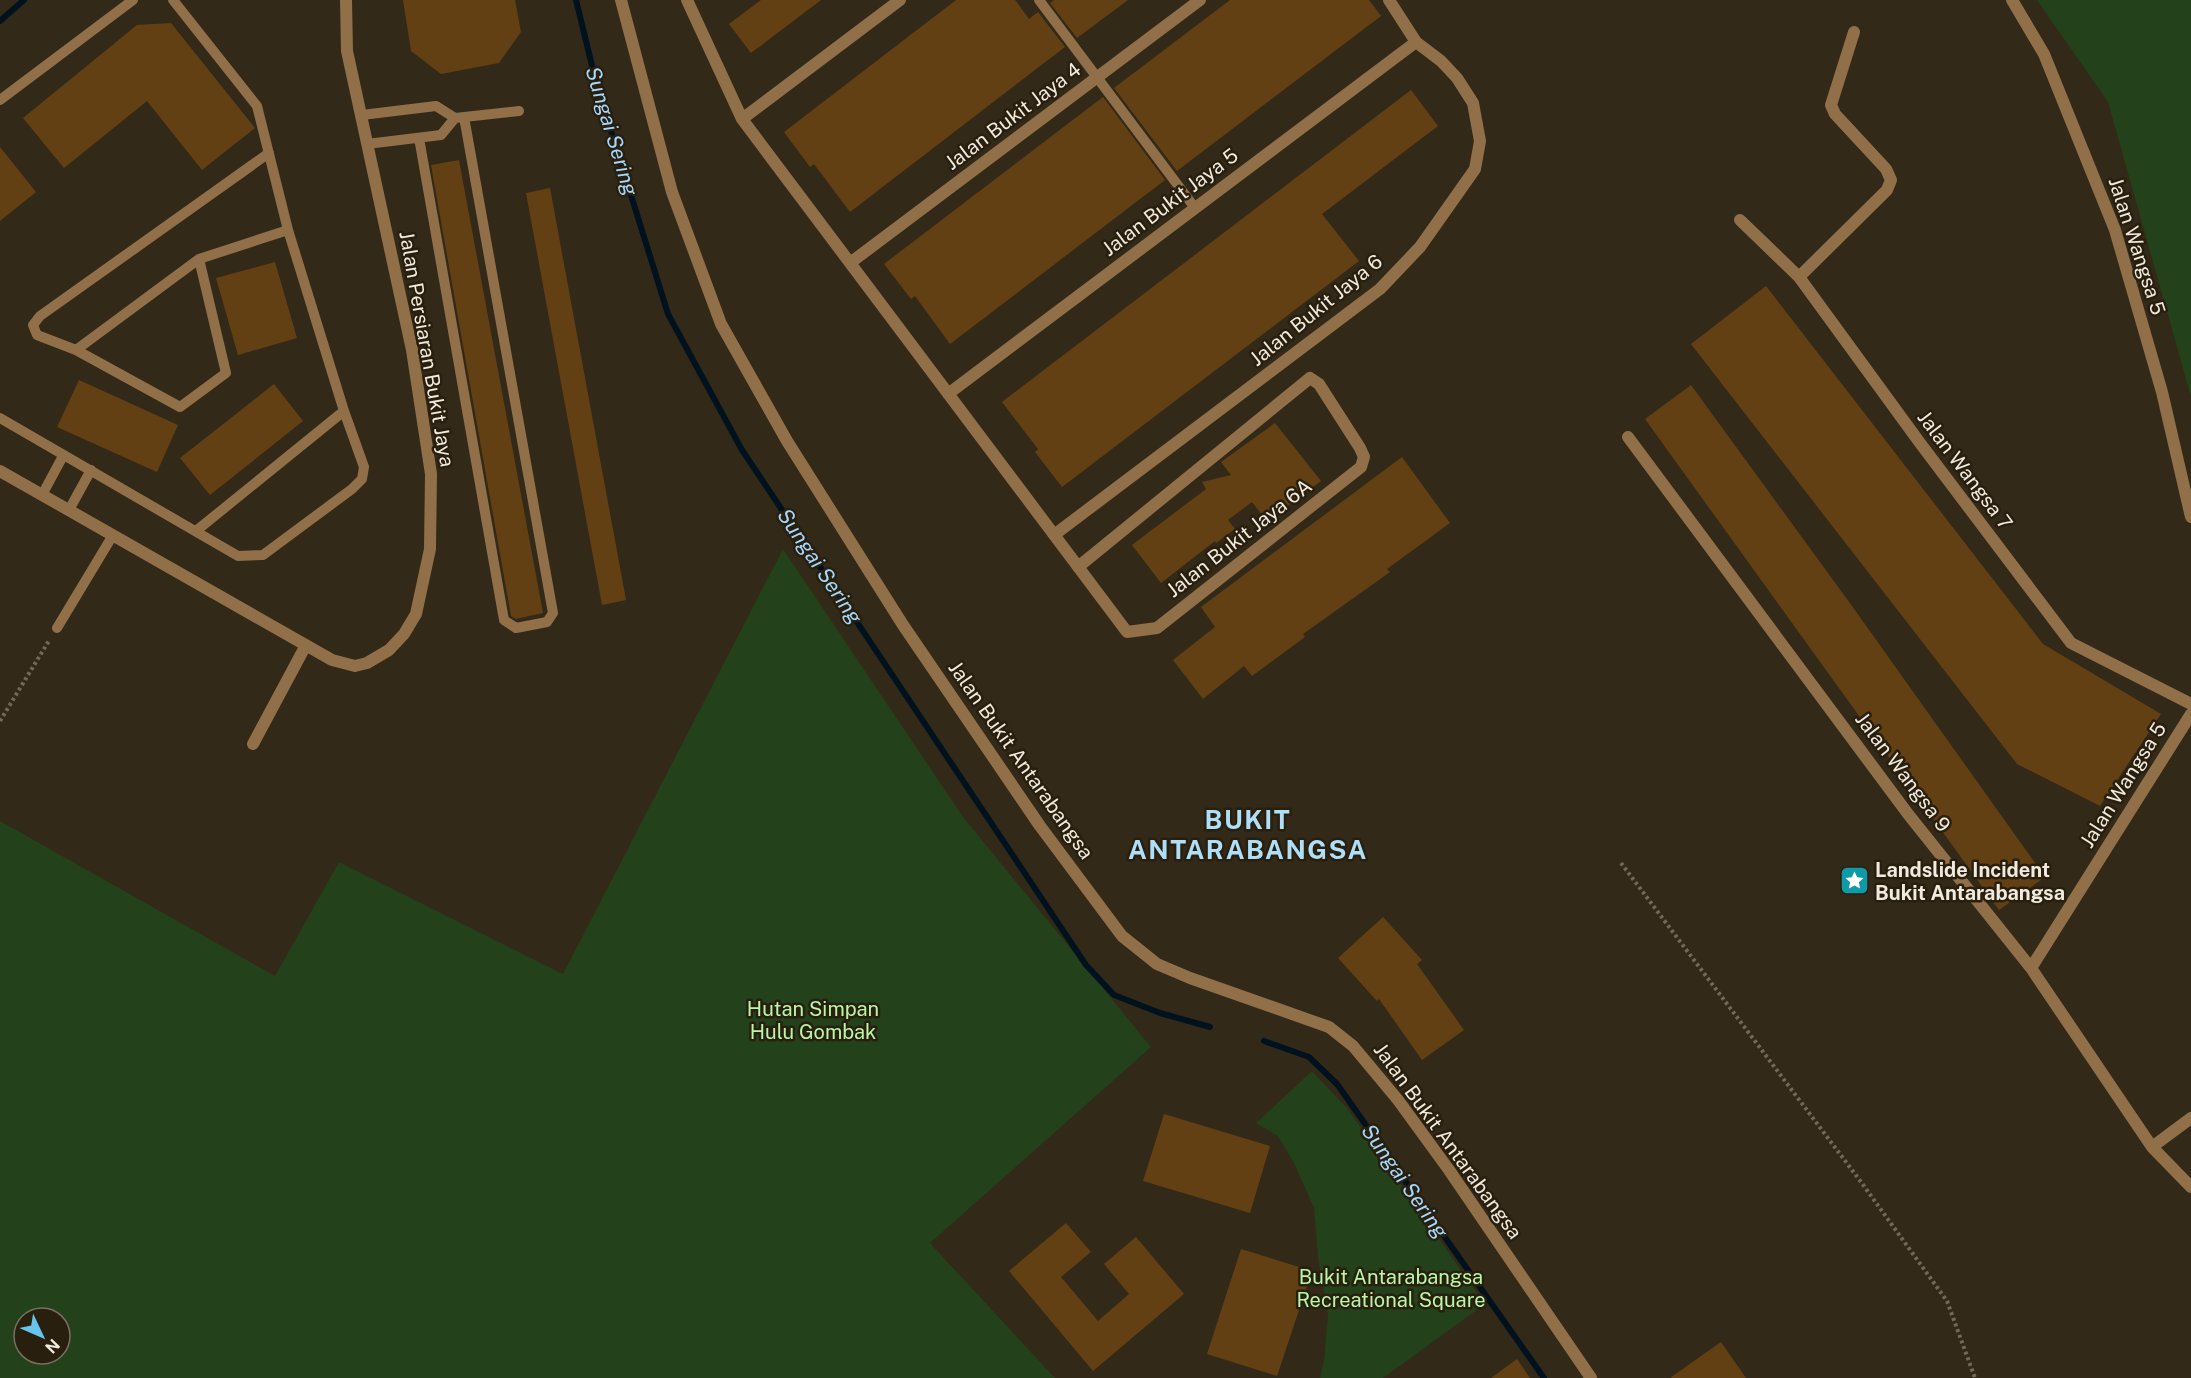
<svg xmlns="http://www.w3.org/2000/svg" width="2191" height="1378" font-family="'Public Sans',sans-serif">
<style>
.green{fill:#23411b;fill-rule:evenodd}
.lines{fill:none;stroke-linecap:round;stroke-linejoin:round}
.stream{stroke:#01121f;stroke-width:6}
.building{fill:#634013}
.path{stroke:#716859;stroke-width:4;stroke-dasharray:3 3;stroke-linecap:butt}
.lane{stroke:#916f48;stroke-width:10}
.street{stroke:#916f48;stroke-width:12}
.labels{text-anchor:middle;dominant-baseline:central;stroke-width:5;stroke-linejoin:round;paint-order:stroke}
.street-label{font-size:20px;fill:#f1eadf;stroke:#291f0e}
.poi-label{font-size:20px;font-weight:bold;fill:#f1eadf;stroke:#291f0e;text-anchor:start}
.park-label{font-size:20px;fill:#b7f8a7;stroke:#291f0e}
.water-label{font-size:21px;font-style:italic;fill:#a4d8fe;stroke:#291f0e}
.district-label{font-size:26px;font-weight:bold;letter-spacing:1.5px;fill:#afdff8;stroke:#291f0e}
</style>
<rect width="100%" height="100%" fill="#332918"/>
<path class="green" d="M2037 0H2191V397L2108 102Z
M783 549 963 817 1151 1047 930 1243 1055 1378H0V821L275 976 339 862 563 974ZM24 1318H60V1354H24Z
M1312 1071 1347 1108 1485 1304 1383 1378H1320L1324 1360 1328 1315 1318 1257 1314 1208 1294 1163 1278 1136 1256 1123Z"/>
<g class="lines">
<path class="stream" d="M576 0 597 86 668 314 742 450 1086 965 1114 995 1160 1013 1210 1027
M0 21 24 0
M1264 1041 1309 1057 1337 1084 1544 1378"/>
</g>
<path class="building" d="M403 0H515L521 32 499 63 441 74 411 51Z
M761 0H821L751 53 729 24Z
M956 0H1015L1029 19 1038 12 1065 47 850 212 814 164 810 167 784 132Z
M1054 0H1128L1077 38 1050 3Z
M1230 0H1369L1381 16 1177 171 1114 88Z
M171 23 255 128 202 170 147 101 64 168 23 118 137 25Z
M1411 90 1438 126 1322 214 1359 261 1062 487 1035 452 1038 449 1002 402Z
M1103 97 1165 180 950 344 915 296 911 299 884 264Z
M0 147 36 192 0 221Z
M459 160 543 613 516 619 511 616 431 165Z
M550 188 626 600 602 605 526 193Z
M275 262 297 338 238 355 216 278Z
M1766 286 2043 644 2161 714 2100 806 2017 764 1691 344Z
M79 380 178 425 157 472 57 427Z
M274 384 303 421 210 495 180 458Z
M1691 385 1852 606 2045 877 1999 910 1645 419Z
M1275 423 1321 481 1267 521 1252 502 1228 520 1235 529 1216 543 1215 541 1161 583 1132 545 1206 489 1202 482 1231 475 1221 462Z
M1402 457 1450 523 1387 569 1390 572 1303 634 1305 637 1252 676 1244 666 1203 699 1173 660 1215 627 1201 607Z
M1383 917 1422 960 1417 964 1464 1030 1422 1060 1379 999 1377 1001 1338 958Z
M1164 1114 1270 1146 1250 1213 1143 1181Z
M1066 1223 1091 1252 1061 1277 1098 1321 1129 1294 1104 1264 1136 1237 1184 1294 1093 1371 1009 1271Z
M1241 1249 1312 1271 1277 1376 1207 1354Z
M1721 1342 1746 1378H1670Z
M1517 1359 1530 1378H1491Z"/>
<g class="lines">
<path class="path" d="M0 721 50 639
M1621 863 1861 1182 1947 1301 1975 1378"/>
<path class="lane" d="M1039 0 1195 208
M0 100 133 0
M362 115 436 106 455 118 519 111
M419 138 504 620 516 628 547 622 553 613 464 117
M367 144 441 135 455 118
M199 259 226 373 180 407 76 350 37 335 33 325 40 316 269 153
M76 350 199 259 288 230
M0 418 238 556 263 555 352 489 362 479 364 467 344 411 288 230 257 106 173 0
M42 495 63 456
M69 510 91 470
M196 531 344 411
M57 628 113 535"/>
<path class="street" d="M621 0 672 192 721 324 787 441 903 625 1040 826 1122 936 1157 964 1190 978 1329 1027 1353 1046 1398 1100 1449 1170 1591 1378
M687 0 742 119 1127 632 1157 628 1361 467 1364 457 1360 448 1319 384 1310 378 1078 567
M2012 0 2044 54 2115 230 2162 392 2191 517
M742 119 900 0
M1740 220 1799 277 1920 443 2071 643 2191 704
M850 263 1200 0
M1799 277 1887 190 1891 180 1886 169 1835 114 1831 105 1854 32
M948 394 1416 42
M1628 437 1908 814 2031 968 2152 1147 2191 1187
M0 471 332 660 355 666 367 663 389 650 404 634 416 614 430 549 431 474 412 350 347 51 346 0
M1054 535 1380 289 1420 247 1475 169 1480 141 1473 103 1457 78 1441 61 1416 42 1389 0
M253 744 306 645
M2031 968 2191 714
M2152 1147 2191 1118"/>
</g>
<defs>
<symbol id="sight-square" viewBox="-11 -11 22 22"><rect x="-9" y="-9" width="18" height="18" rx="4" fill="#0f9aa8" stroke="#291f0e"/><path d="M0-6L1.8-2.2L6-1.7L2.9 1.2L3.7 5.4L0 3.3L-3.7 5.4L-2.9 1.2L-6-1.7L-1.8-2.2Z" fill="#fff"/></symbol>
</defs>
<g fill-rule="evenodd">
<use href="#sight-square" x="1838" y="864" width="33" height="33"/>
</g>
<g class="labels">
<g class="street-label">
<text transform="translate(1013 116) rotate(-37)">Jalan Bukit Jaya 4</text>
<text transform="translate(1170 202) rotate(-37)">Jalan Bukit Jaya 5</text>
<text transform="translate(2137 246) rotate(72)">Jalan Wangsa 5</text>
<text transform="translate(1316 310) rotate(-39)">Jalan Bukit Jaya 6</text>
<text transform="translate(427 349) rotate(80)">Jalan Persiaran Bukit Jaya</text>
<text transform="translate(1965 470) rotate(53)">Jalan Wangsa 7</text>
<text transform="translate(1239 538) rotate(-38)">Jalan Bukit Jaya 6A</text>
<text transform="translate(1021 760) rotate(55)">Jalan Bukit Antarabangsa</text>
<text transform="translate(1903 772) rotate(53)">Jalan Wangsa 9</text>
<text transform="translate(2123 785) rotate(-58)">Jalan Wangsa 5</text>
<text transform="translate(1448 1141) rotate(54)">Jalan Bukit Antarabangsa</text>
</g>
<g class="poi-label">
<text x="1875" y="870">Landslide Incident<tspan x="1875" dy="23">Bukit Antarabangsa</tspan></text>
</g>
<g class="park-label">
<text x="813" y="1009">Hutan Simpan<tspan x="813" dy="23">Hulu Gombak</tspan></text>
<text x="1391" y="1277">Bukit Antarabangsa<tspan x="1391" dy="23">Recreational Square</tspan></text>
</g>
<g class="water-label">
<text transform="translate(612 131) rotate(73)">Sungai Sering</text>
<text transform="translate(820 566) rotate(56)">Sungai Sering</text>
<text transform="translate(1405 1181) rotate(55)">Sungai Sering</text>
</g>
<g class="district-label">
<text x="1248" y="819">BUKIT<tspan x="1248" dy="30">ANTARABANGSA</tspan></text>
</g>
</g>
<g transform="translate(42 1336) rotate(134)"><circle r="28" fill="#291f0e" stroke="#797062" stroke-width="1.5"/>
<path d="M0-4.5L10 22L0 15L-10 22Z" fill="#67c4ef"/>
<text y="-9" font-size="16" font-weight="bold" text-anchor="middle" fill="#f1eadf">N</text>
</g>
</svg>
